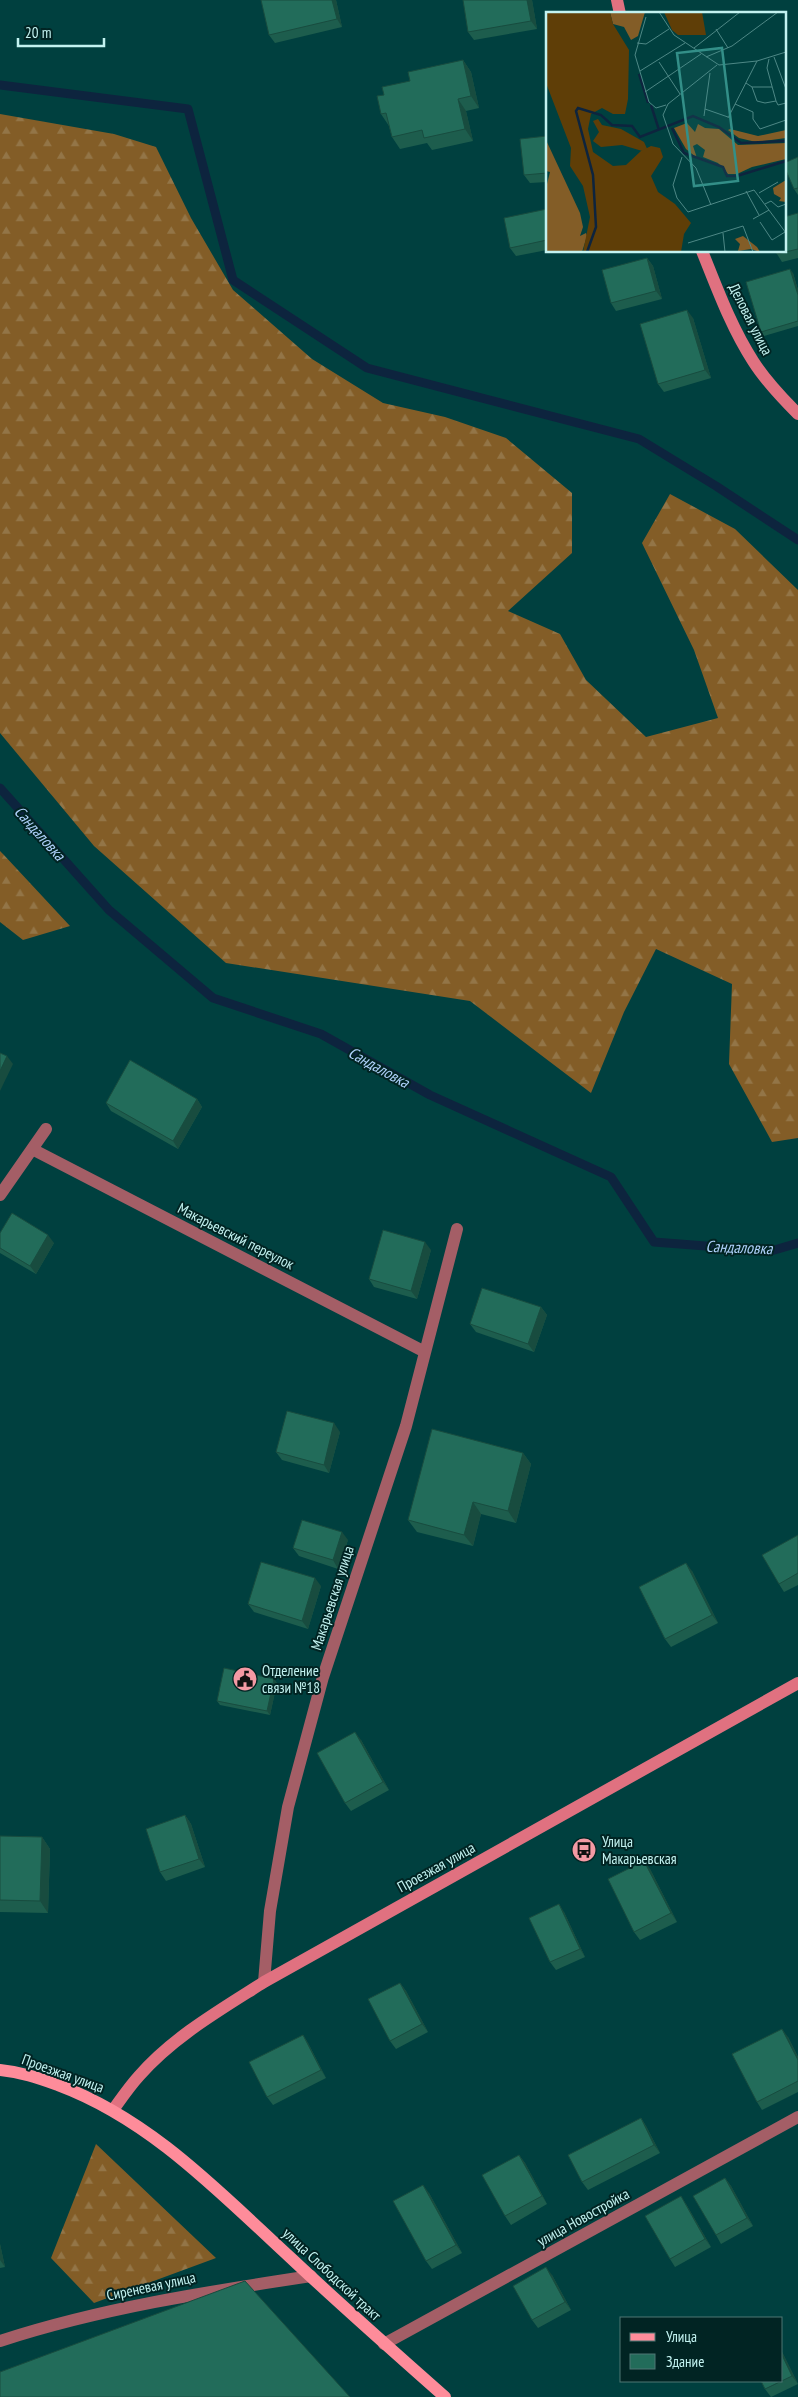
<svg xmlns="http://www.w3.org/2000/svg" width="798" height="2397" font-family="'PT Sans Narrow',sans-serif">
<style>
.forest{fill:url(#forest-firs)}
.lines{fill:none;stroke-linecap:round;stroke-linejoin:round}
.stream{stroke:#0d243e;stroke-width:9}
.street{stroke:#a45e66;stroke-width:12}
.secondary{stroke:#e07180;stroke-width:12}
.primary{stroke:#fe8c9a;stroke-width:12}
.wall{fill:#1d5d4d}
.shaded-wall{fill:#184c3f}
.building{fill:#226c5a;stroke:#184c3f}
.labels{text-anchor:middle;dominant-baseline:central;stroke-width:4;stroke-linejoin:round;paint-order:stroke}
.street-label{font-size:15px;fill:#c3f3f1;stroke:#012423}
.poi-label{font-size:15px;fill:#c3f3f1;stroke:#012423;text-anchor:start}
.water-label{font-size:16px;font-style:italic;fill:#aed1fa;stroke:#012423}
.inset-river{fill:none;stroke:#0d243e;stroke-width:2.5}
.inset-road{fill:none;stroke:#4e8886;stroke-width:1}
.view{fill:#338f88;fill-opacity:0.15;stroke:#338f88;stroke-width:2.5}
.inset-edge{fill:none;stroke:#c3f3f1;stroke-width:2.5}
</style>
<defs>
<pattern id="forest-firs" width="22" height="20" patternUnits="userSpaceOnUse" patternTransform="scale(1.25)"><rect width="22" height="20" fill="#835d27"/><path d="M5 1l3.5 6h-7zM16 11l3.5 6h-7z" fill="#937547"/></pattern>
</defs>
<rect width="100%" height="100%" fill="#00403f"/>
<path class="forest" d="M0 114 114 134 156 147 191 218 233 290 312 359 383 403 445 417 506 438 572 493V553L508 611 560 634 586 680 646 737 718 718 694 650 642 543 670 494 735 529 798 590V1138L772 1142 729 1064 732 984 656 949 624 1012 591 1093 470 1001 226 963 94 846 0 733Z
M0 851 3 854 70 926 23 940 0 922Z
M96 2144 216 2258 94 2303 51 2258Z"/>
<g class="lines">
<path class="stream" d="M0 85 188 109 233 280 367 368 639 439 716 486 798 540
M0 788 109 910 213 998 321 1034 430 1095 611 1177 654 1242 771 1251 798 1243"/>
<path class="street" d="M32 1149 425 1352
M0 1195 46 1129
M264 1982 270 1911 288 1807 323 1677 406 1426 457 1229
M0 2341C101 2308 206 2292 311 2276
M384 2344 798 2117"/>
<path class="secondary" d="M617 0 620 14
M702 251C717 288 731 327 753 361 765 380 782 398 798 414
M113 2110C121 2099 129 2087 139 2076 173 2037 220 2010 264 1982L798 1683"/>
<path class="primary" d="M0 2070C21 2072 38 2078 58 2085 152 2120 221 2194 293 2260 343 2307 394 2352 445 2397"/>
</g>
<path class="wall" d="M336 0 342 27 275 43 269 35Z
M532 0 537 29 474 40 468 32Z
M463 60 471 72 479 108 466 111 473 141 432 150 427 143 400 149 392 137 389 126 381 114 384 95 410 81Z
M547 136V182L530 183 524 175Z
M798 157V195L794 189Z
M547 209V250L516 256 510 248Z
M798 213V258L782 262 777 254Z
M647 258 653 266 662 299 616 311 611 303Z
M793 273 798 290V326L764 336 761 332Z
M693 318 711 378 664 392 658 384Z
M197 1099 202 1107 178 1149 111 1111 106 1103Z
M0 1233 54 1243 36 1274 0 1253Z
M431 1250 417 1299 374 1287 369 1279Z
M541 1307 547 1315 534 1352 476 1332 470 1324Z
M340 1432 329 1473 282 1460 276 1452Z
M523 1453 531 1464 516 1523 481 1514 473 1546 417 1532 408 1520Z
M798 1535V1585L784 1592 779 1584Z
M348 1540 338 1569 299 1556 293 1548Z
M692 1571 718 1623 671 1647 665 1639Z
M321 1586 308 1629 254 1612 248 1604Z
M274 1679 277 1683 270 1715 220 1705 217 1701Z
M361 1740 389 1790 351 1811 345 1803Z
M185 1815 191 1824 205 1867 166 1881 160 1872Z
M0 1836 42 1837 50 1849 48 1913 0 1912Z
M650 1869 677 1922 640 1940 634 1932Z
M564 1912 585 1957 556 1970 550 1962Z
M400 1983 406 1991 428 2032 396 2049 390 2041Z
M303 2035 308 2043 326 2078 273 2105 267 2097Z
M788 2037 798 2057V2092L762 2110 757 2102Z
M641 2118 646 2126 660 2153 588 2190 582 2182Z
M519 2155 525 2163 547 2204 511 2225 505 2216Z
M725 2178 731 2186 753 2226 721 2244 716 2235Z
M429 2193 462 2253 432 2269 426 2261Z
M686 2204 711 2247 675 2267 670 2259Z
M0 2244 5 2267 0 2268Z
M552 2275 571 2310 538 2328 532 2320Z
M782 2352 798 2384 771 2397 765 2389 782 2381Z"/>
<path class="shaded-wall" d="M332 0H336L342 27 337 19Z
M527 0H532L537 29 531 21Z
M463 60 471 72 479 108 471 96Z
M458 99 466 111 473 141 465 129Z
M647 258 653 266 662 299 656 291Z
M790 269 793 273 798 290V295Z
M687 310 693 318 711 378 705 370Z
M7 1056 13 1064 0 1091V1071Z
M197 1099 202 1107 178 1149 173 1141Z
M48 1235 54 1243 36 1274 30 1266Z
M425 1242 431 1250 417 1299 411 1291Z
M541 1307 547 1315 534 1352 528 1344Z
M334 1423 340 1432 329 1473 324 1465Z
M523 1453 531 1464 516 1523 508 1511Z
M473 1502 481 1514 473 1546 464 1535Z
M342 1532 348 1540 338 1569 333 1560Z
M686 1563 692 1571 718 1623 712 1615Z
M315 1578 321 1586 308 1629 302 1621Z
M274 1679 277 1683 270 1715 267 1711Z
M355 1732 361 1740 389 1790 383 1782Z
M185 1815 191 1824 205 1867 199 1859Z
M42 1837 50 1849 48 1913 40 1901Z
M644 1861 650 1869 677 1922 671 1913Z
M559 1904 564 1912 585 1957 580 1949Z
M400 1983 406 1991 428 2032 422 2024Z
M782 2029 788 2037 798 2057V2060Z
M303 2035 308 2043 326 2078 321 2070Z
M641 2118 646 2126 660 2153 654 2145Z
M519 2155 525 2163 547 2204 542 2196Z
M725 2178 731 2186 753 2226 747 2218Z
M423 2185 429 2193 462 2253 456 2245Z
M681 2196 686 2204 711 2247 705 2239Z
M0 2244 5 2267 0 2260Z
M546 2267 552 2275 571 2310 565 2302Z
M782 2352 798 2384 792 2376 782 2355Z"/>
<path class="building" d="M261 0H332L337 19 269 35Z
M463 0H527L531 21 468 32Z
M463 60 471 96 458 99 465 129 424 138 422 130 392 137 386 113 381 114 377 96 384 95 382 87 410 81 408 72Z
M547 136V173L524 175 520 139Z
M798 157V188L794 189 784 166V163Z
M547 209V240L510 248 504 218Z
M798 213V249L777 254 776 251H784V217Z
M647 258 656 291 611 303 602 270Z
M790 269 798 295V321L761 332 746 282Z
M687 310 705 370 658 384 640 324Z
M0 1053 7 1056 0 1071Z
M130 1060 197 1099 173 1141 106 1103Z
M12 1213 48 1235 30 1266 0 1248V1233Z
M383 1230 425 1242 411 1291 369 1279Z
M482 1288 541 1307 528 1344 470 1324Z
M287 1411 334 1423 324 1465 276 1452Z
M432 1429 523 1453 508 1511 473 1502 464 1535 408 1520Z
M302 1520 342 1532 333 1560 293 1548Z
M798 1535V1573L779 1584 762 1555Z
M261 1562 315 1578 302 1621 248 1604Z
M686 1563 712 1615 665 1639 639 1587Z
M224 1668 274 1679 267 1711 217 1701Z
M355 1732 383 1782 345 1803 317 1753Z
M185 1815 199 1859 160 1872 146 1829Z
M0 1836 42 1837 40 1901 0 1900Z
M644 1861 671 1913 634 1932 608 1879Z
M559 1904 580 1949 550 1962 529 1918Z
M400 1983 422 2024 390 2041 368 1999Z
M782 2029 798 2060V2081L757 2102 732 2054Z
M303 2035 321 2070 267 2097 249 2062Z
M641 2118 654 2145 582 2182 568 2155Z
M519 2155 542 2196 505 2216 482 2175Z
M725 2178 747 2218 716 2235 693 2196Z
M423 2185 456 2245 426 2261 393 2201Z
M681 2196 705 2239 670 2259 645 2216Z
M546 2267 565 2302 532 2320 513 2286Z
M245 2281 350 2397H0V2372Z
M782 2355 792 2376 765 2389 761 2381H782Z"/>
<defs>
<symbol id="civic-disc" viewBox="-11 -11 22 22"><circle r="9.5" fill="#f49aa4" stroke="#012423"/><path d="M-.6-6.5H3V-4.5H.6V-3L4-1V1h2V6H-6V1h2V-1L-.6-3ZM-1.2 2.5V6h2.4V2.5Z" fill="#111"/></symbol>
<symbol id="bus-disc" viewBox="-11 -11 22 22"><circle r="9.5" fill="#f49aa4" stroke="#012423"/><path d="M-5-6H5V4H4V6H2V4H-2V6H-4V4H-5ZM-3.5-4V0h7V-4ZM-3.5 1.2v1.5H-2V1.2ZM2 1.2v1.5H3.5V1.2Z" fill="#111"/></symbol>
</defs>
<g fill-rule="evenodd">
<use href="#civic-disc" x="231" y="1665" width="28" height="28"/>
<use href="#bus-disc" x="570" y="1836" width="28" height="28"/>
</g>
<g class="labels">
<g class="street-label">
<text transform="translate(751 319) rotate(63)">Деловая улица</text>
<text transform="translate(236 1236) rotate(27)">Макарьевский переулок</text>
<text transform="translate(332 1598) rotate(-72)">Макарьевская улица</text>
<text transform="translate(436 1867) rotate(-29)">Проезжая улица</text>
<text transform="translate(63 2073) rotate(20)">Проезжая улица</text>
<text transform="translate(583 2217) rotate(-29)">улица Новостройка</text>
<text transform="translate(332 2274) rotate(43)">улица Слободской тракт</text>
<text transform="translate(151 2286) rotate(-12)">Сиреневая улица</text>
</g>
<g class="poi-label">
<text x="262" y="1670">Отделение<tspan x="262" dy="17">связи №18</tspan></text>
<text x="602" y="1841">Улица<tspan x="602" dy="17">Макарьевская</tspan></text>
</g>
<g class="water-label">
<text transform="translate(40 833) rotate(48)">Сандаловка</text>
<text transform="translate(379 1067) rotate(29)">Сандаловка</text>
<text transform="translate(739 1247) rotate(2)">Сандаловка</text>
</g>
</g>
<g transform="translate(546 12)">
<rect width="240" height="240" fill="#00403f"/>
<path d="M52 107 56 113 75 117 98 130 103 141 76 133 55 135 47 129 53 120 47 109Z" fill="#5f3e07"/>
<path d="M64 0H99L92 24 85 28 78 15 67 12ZM141 111 149 120 152 112 159 116 173 117 192 133 240 131V147L206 155 191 162H182L172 151 157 145 159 138 151 132 147 134 151 146 140 137 128 116ZM184 117 212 124 240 118V126L210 130 193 126 182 118ZM0 128 34 201 37 215 34 224 40 221 41 224 36 240 0 239V176L4 160 0 159ZM240 168V190L233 189 235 186 228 182 227 176ZM197 224 211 235 214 240 205 237 192 239 194 232 189 227Z" fill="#835d27"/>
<path d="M0 0H64L67 12 83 38 82 87 79 102H67L56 96 45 102 42 117 47 140 67 154 80 153 95 139 105 134 114 136 117 145 105 164 112 180 129 192 145 211 138 222 135 240H37L44 205 37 174 24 154 25 136 0 71Z" fill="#5f3e07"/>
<path d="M118 0H156L160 23H132L126 18Z" fill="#5f3e07"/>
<path class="inset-river" d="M93 62 102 91M105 93 113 118M126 116 138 141 177 155 181 164H191L240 149M41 240 50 215 47 163 30 99 32 96 55 103 66 113 86 114 94 125 147 104 173 115 195 131 240 129"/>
<path class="inset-road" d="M113 0 128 23 173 53 211 49 240 40M100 5 89 43 103 90 110 96 120 93M170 17 182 36M91 31 100 32 123 17M148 36 194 0M160 45 186 34 232 0M228 45 240 77M223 47 221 56 230 89 232 93 240 91M113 50 134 82M94 59 139 31M200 71 206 75 211 89 219 91 230 89M206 75H226M99 80 155 42M189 92 207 100V107L214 117 240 108M159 97 182 105M158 104 164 61M182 106 211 49M136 145 127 173 131 186 142 200 208 178 240 221M200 179 213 203M213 181 232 170M219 192 225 189 232 195 240 192M165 193 150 156 127 132 117 103 122 92 171 53M207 207 223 198M214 210 226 228 239 220M177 221 179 240M142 231 197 214 207 240"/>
<path class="view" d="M176 36 192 169 148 174 131 41Z"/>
<rect width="240" height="240" class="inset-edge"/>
</g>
<rect x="620" y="2317" width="162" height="65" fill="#012423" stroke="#4f7775"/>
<rect x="630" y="2333" width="25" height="8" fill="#fe8c9a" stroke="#4f7775"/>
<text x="666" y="2342" font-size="15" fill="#c3f3f1">Улица</text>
<rect x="630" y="2354" width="25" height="15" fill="#226c5a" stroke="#4f7775"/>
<text x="666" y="2367" font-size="15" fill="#c3f3f1">Здание</text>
<path d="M18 38v8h86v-8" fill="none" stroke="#c3f3f1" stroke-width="2.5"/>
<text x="25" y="38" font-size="15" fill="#c3f3f1" stroke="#012423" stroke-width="4" paint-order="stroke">20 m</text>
</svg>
